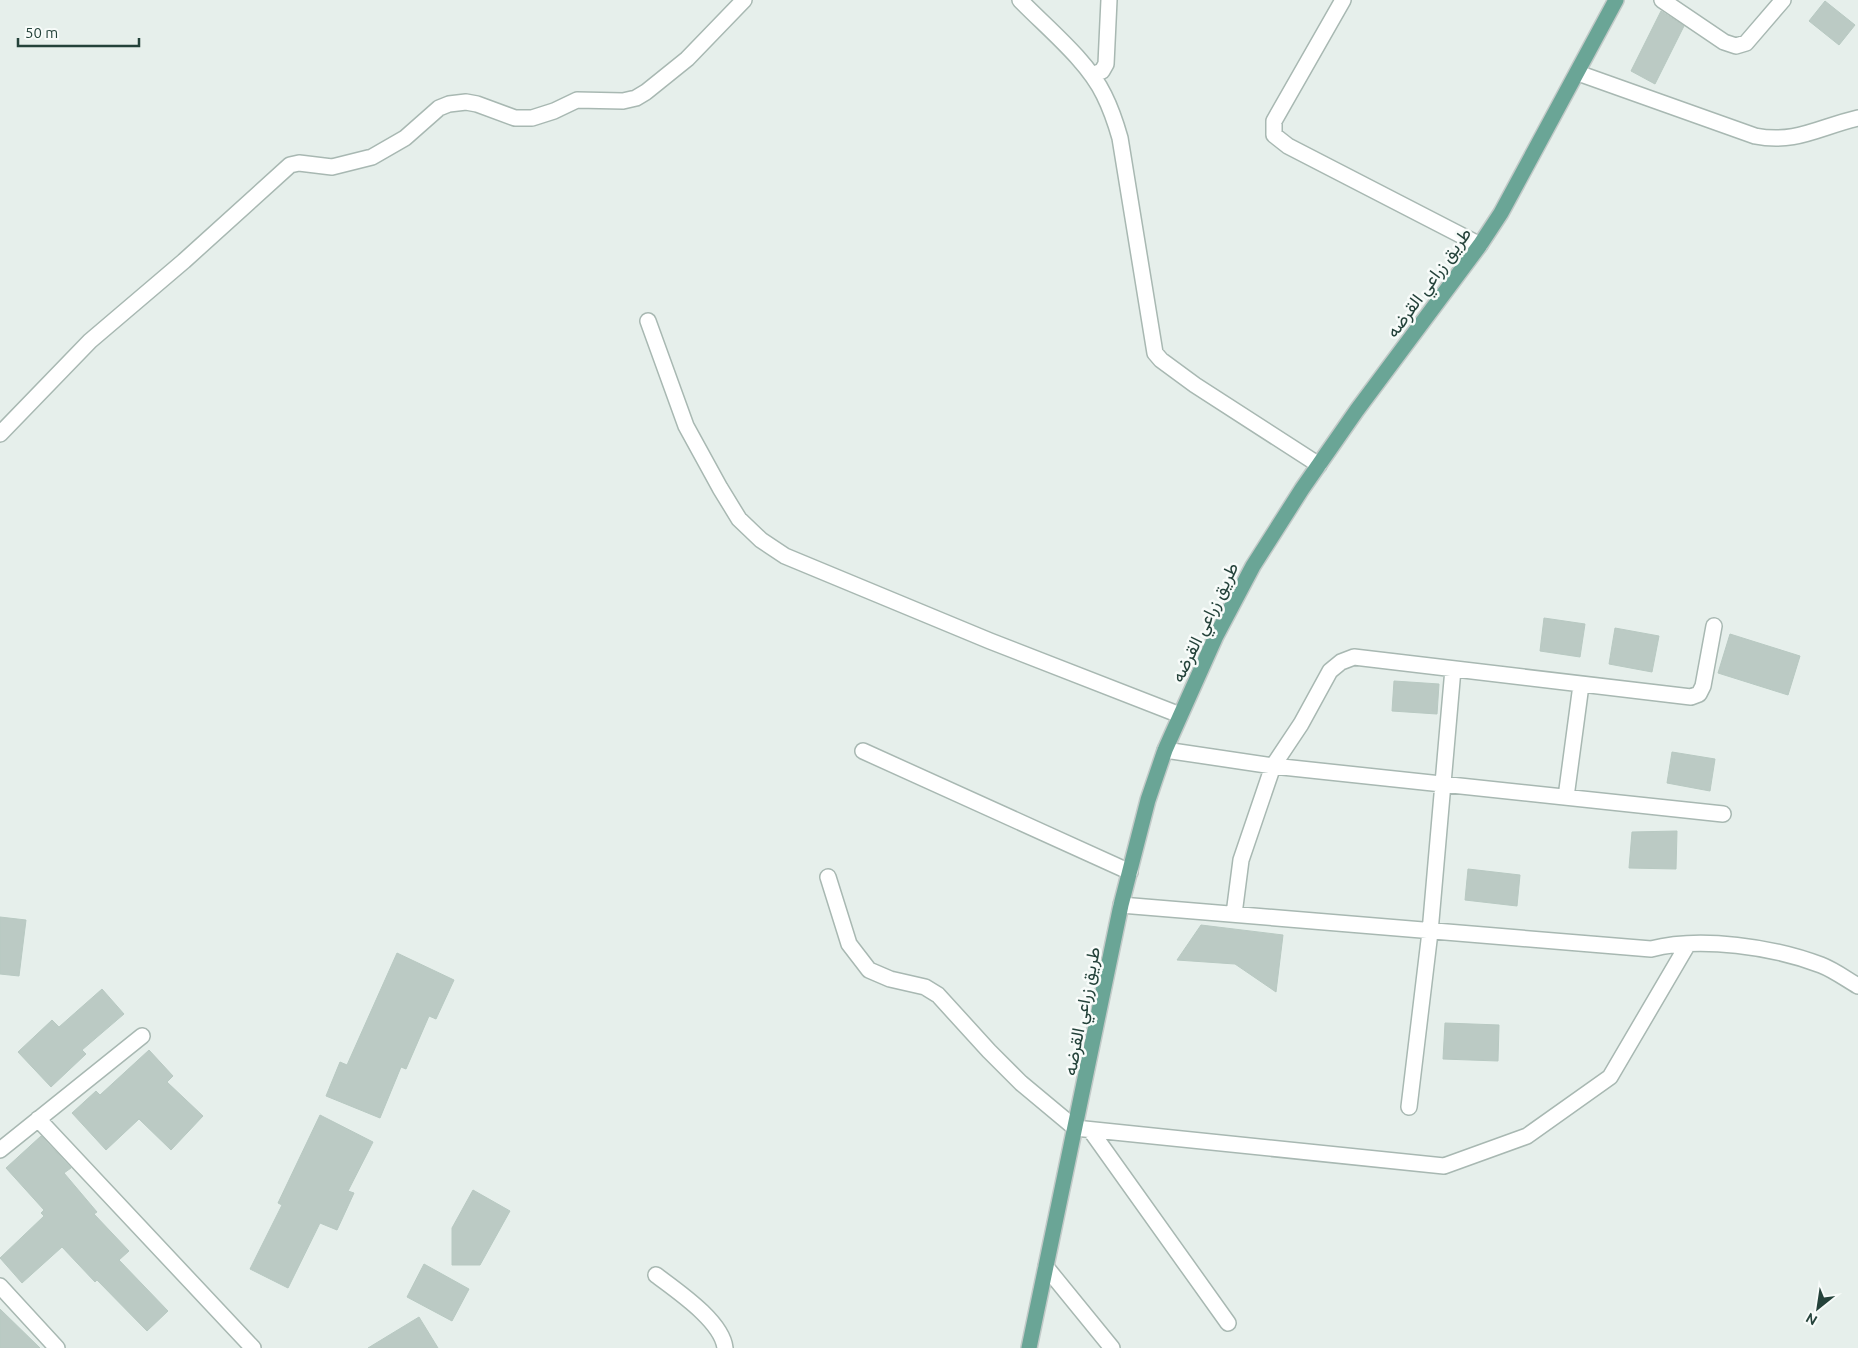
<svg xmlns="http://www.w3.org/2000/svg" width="1858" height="1348" font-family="Ubuntu,Vazirmatn,sans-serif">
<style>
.building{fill:#bbcac4;stroke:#b8c9c2}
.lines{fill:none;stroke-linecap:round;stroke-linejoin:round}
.minor-casing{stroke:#a8b8b2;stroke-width:18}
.major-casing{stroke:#c2cac8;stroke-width:18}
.minor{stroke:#fff;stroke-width:15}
.major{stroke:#6aa596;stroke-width:15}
.labels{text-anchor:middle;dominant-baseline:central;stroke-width:5;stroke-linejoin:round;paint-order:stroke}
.street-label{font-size:18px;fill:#24423a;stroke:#f7fbf9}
</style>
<rect width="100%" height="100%" fill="#e6efeb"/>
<path class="building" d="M1825 1 1855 25 1839 45 1809 21Z
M1661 11 1684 26 1655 84 1631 71Z
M1544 618 1585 624 1580 657 1540 651Z
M1615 628 1659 636 1652 672 1609 664Z
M1730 634 1800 656 1788 695 1718 673Z
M1394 681 1439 684 1437 714 1392 711Z
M1672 752 1715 759 1710 791 1667 783Z
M1677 831 1676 869 1629 868 1632 832Z
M1468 869 1520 875 1517 906 1465 900Z
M0 917 26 920 19 976 0 974Z
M1201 925 1283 935 1276 992 1235 964 1177 960Z
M397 953 454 980 436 1019 429 1016 406 1069 401 1067 380 1118 326 1096 340 1062 347 1065Z
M102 989 124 1014 82 1050 86 1054 51 1087 18 1052 52 1020 59 1027Z
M1445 1023 1499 1025 1498 1061 1443 1059Z
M149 1050 173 1076 167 1082 203 1116 171 1150 139 1119 106 1150 72 1113 96 1091 100 1095Z
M320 1115 373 1142 348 1191 354 1193 337 1230 320 1223 288 1288 250 1269 282 1205 278 1203Z
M41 1136 71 1168 64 1173 97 1212 94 1214 129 1251 119 1260 168 1311 147 1331 97 1280 95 1282 62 1247 22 1283 0 1258 44 1216 41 1213 44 1210 6 1168Z
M473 1190 510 1211 480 1265H452V1228Z
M424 1264 469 1289 452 1321 407 1297Z
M0 1309 40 1348H0Z
M419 1317 438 1348H368Z"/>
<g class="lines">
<defs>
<path id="minor" d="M1020 0C1047 28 1087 60 1104 95 1111 109 1116 124 1120 138L1155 353 1161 360 1195 385 1319 465
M1343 0 1274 121V135L1288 146 1480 245
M1662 0 1724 42 1736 46 1746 43 1783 0
M1578 73 1755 136C1796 144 1819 127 1858 118
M1092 75 1102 71 1106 64 1109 0
M648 321 686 426 720 488 739 519 761 540 785 556 990 641 1180 715
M0 434 90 341 184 261 290 165 299 163 332 167 372 157 405 138 439 108 449 104 466 102 477 104 515 118H532L554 111 577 100 623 101 636 98 646 92 687 59 744 0
M1165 750 1273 766 1723 814
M863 751 1130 872
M1566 797 1581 685
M828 877 849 944 869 970 890 979 925 987 938 995 989 1051 1021 1083 1075 1128 1444 1166 1527 1136 1610 1077 1688 944
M1121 905 1651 949C1700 936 1774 947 1821 965 1834 970 1846 979 1858 986
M1234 914 1241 860 1273 766 1301 724 1330 671 1341 662 1354 657 1691 697 1699 694 1703 686 1714 626
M1409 1107 1430 932 1453 669
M38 1119 253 1348
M1091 1131 1228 1323
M0 1150 142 1036
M1046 1267 1112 1348
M656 1275C677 1291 722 1321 725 1348
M0 1286 57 1348"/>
<path id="major" d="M1029 1348 1121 905 1148 800 1165 750 1216 636 1253 566 1302 489 1357 410 1480 245 1501 213 1616 0"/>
</defs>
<use href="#minor" class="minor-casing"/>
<use href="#major" class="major-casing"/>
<use href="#minor" class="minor"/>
<use href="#major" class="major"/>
</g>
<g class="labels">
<g class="street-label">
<text transform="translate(1428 282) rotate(-54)">طريق زراعي القرضه</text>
<text transform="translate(1204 622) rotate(-64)">طريق زراعي القرضه</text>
<text transform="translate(1081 1011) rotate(-79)">طريق زراعي القرضه</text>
</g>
</g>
<g transform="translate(1818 1308) rotate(210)" stroke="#f7fbf9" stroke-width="4" paint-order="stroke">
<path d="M0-4L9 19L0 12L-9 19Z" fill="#24423a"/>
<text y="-8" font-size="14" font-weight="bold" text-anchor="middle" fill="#24423a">N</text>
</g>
<path d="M18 38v8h121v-8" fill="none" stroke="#24423a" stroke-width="2.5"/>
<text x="25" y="38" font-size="15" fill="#24423a" stroke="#f7fbf9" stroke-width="4" paint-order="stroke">50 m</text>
</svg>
